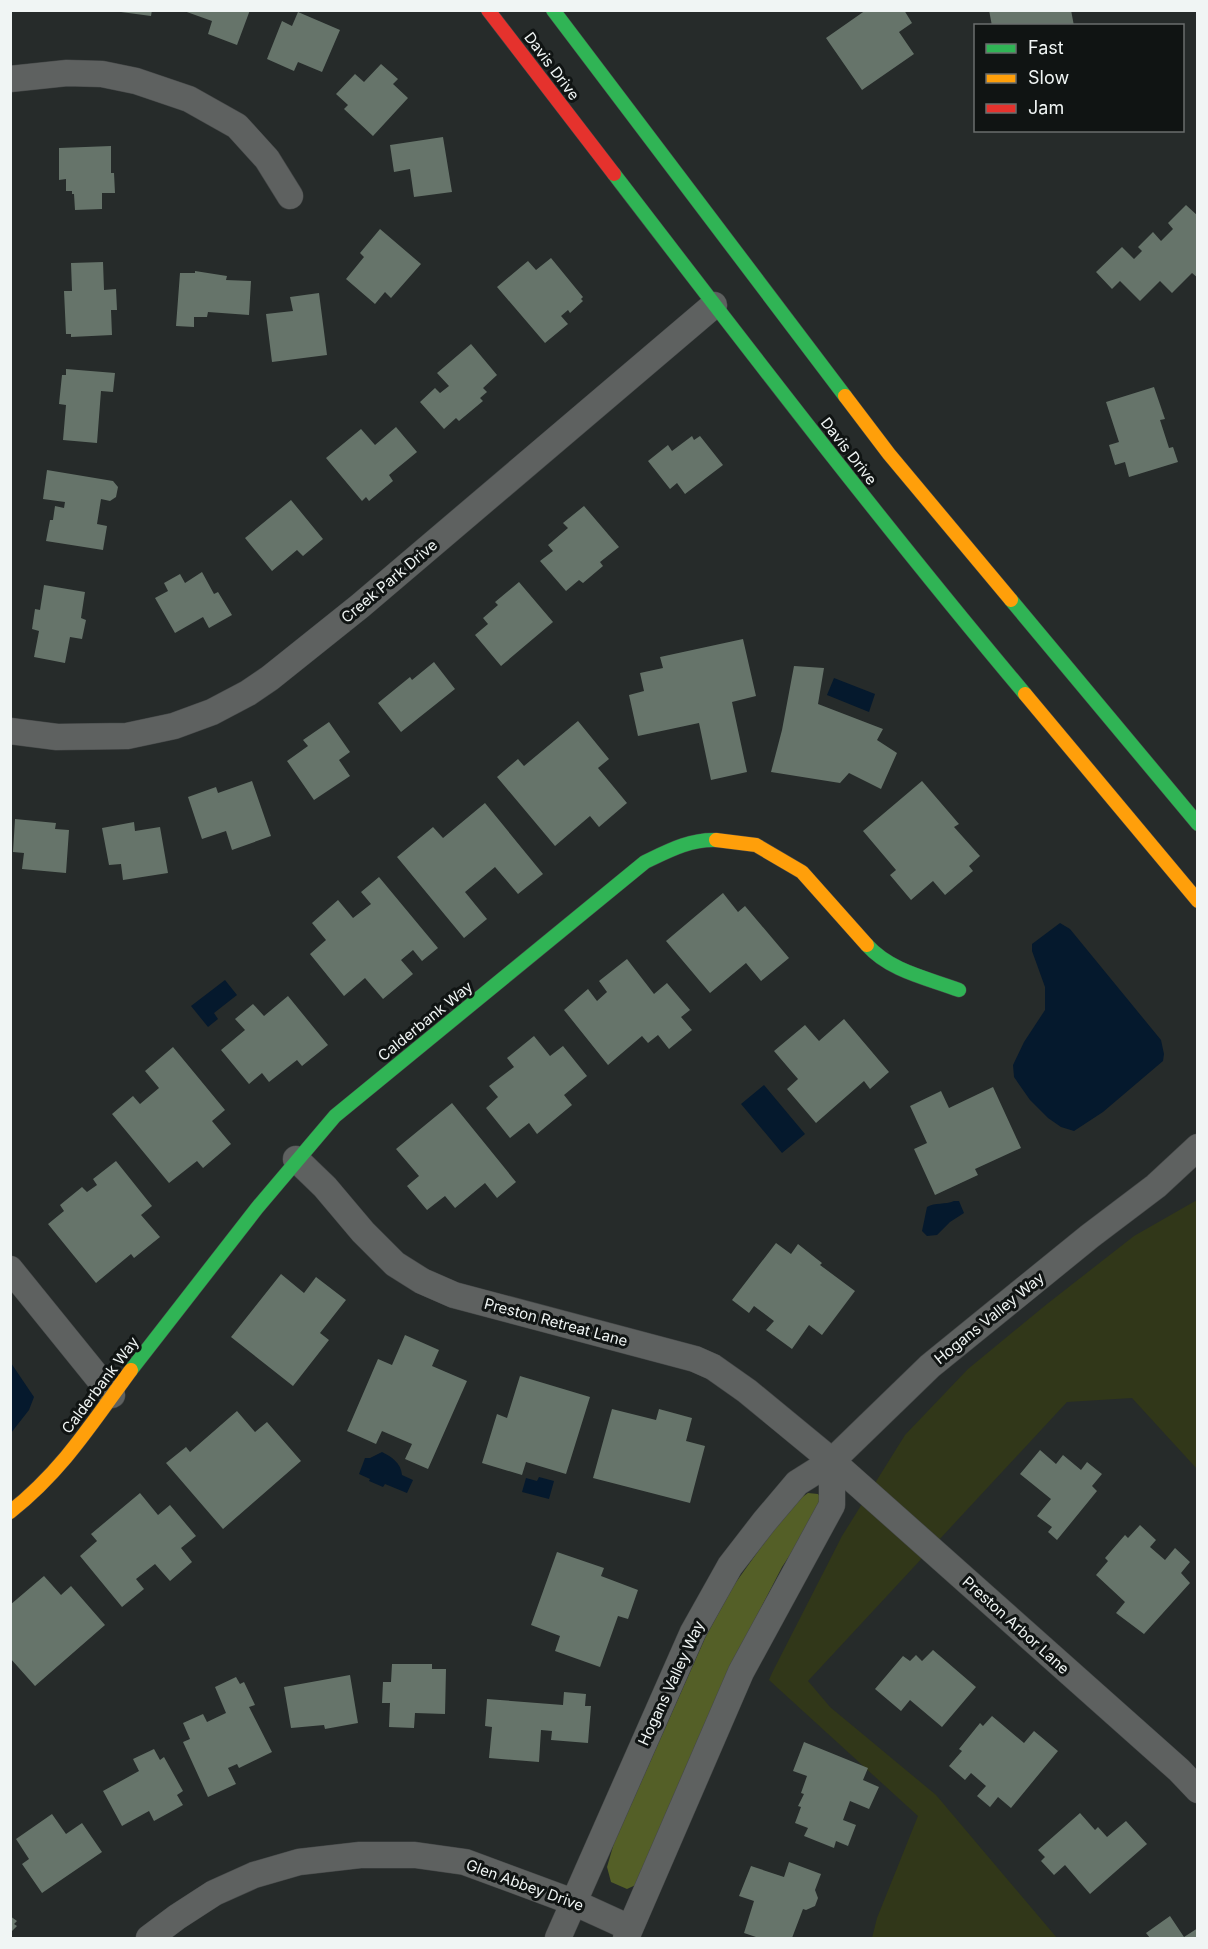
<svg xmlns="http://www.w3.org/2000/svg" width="1208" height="1949" font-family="Inter,sans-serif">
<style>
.green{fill:#313719}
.forest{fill:#545f27}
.water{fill:#05192d}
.building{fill:#66746a}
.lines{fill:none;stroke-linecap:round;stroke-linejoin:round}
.street-casing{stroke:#454848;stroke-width:27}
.fast-casing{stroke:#454848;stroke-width:15}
.slow-casing{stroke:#454848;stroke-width:15}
.jam-casing{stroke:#454848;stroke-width:15}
.street{stroke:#5e6160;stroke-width:26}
.fast{stroke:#30b455;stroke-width:14}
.slow{stroke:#ff9f0a;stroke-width:14}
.jam{stroke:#e5322d;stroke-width:14}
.labels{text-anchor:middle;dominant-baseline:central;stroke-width:6;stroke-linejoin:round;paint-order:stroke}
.street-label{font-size:15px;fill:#f0f5f4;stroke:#101413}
</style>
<rect width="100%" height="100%" fill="#262b2a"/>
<path class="green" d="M1197 1200V1469L1132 1398 1067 1402 808 1681 830 1707 936 1795 1057 1938H872L877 1918 918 1816 769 1680 772 1673 842 1536 905 1435 968 1369 1047 1304 1134 1236Z"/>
<path class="forest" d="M808 1493 818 1494 822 1499 817 1514 782 1567 751 1627 640 1883 627 1889 611 1882 607 1867 614 1843 706 1636 734 1585 791 1505Z"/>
<path class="water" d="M834 678 875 694 869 712 827 695Z
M1060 923 1070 929 1161 1040 1164 1054 1163 1061 1103 1112 1074 1131 1061 1127 1048 1118 1030 1100 1014 1077 1013 1065 1024 1042 1045 1010V987L1032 951V944Z
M225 980 237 995 214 1013 218 1019 208 1027 191 1006Z
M764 1085 805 1134 782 1153 741 1104Z
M954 1201H959L964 1213 950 1222 937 1235 927 1236 922 1231 927 1207C935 1202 945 1205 954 1201Z
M11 1363 34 1397 29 1410 11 1433Z
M382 1452C392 1457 401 1463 402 1475L413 1480 407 1493 385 1484 383 1487 369 1481 370 1479 359 1474 365 1458H370Z
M539 1477 554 1481 549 1499 522 1492 526 1478 537 1481Z"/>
<path class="building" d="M121 10H152L151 16 121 12Z
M250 10 237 45 208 34 212 21 184 11Z
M866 10H904L912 23 899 32 914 54 862 90 826 38Z
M989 10H1071L1074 26H992Z
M298 12 340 30 322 72 298 62 294 71 267 59 282 21 292 26Z
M381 64 398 79 393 84 408 98 373 136 344 109 348 105 336 94 355 74 364 82Z
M443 137 452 192 414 197 410 169 394 172 390 145Z
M111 146V173H114L115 193H102V209L75 210 74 194H72V191H66V179L59 180V148Z
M1186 205 1198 216V278L1192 273 1172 293 1160 281 1140 301 1120 281 1112 289 1096 272 1122 247 1134 259 1142 251 1138 247 1153 232 1161 241 1173 229 1168 223Z
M380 229 421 264 391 298 385 292 375 304 346 279 364 257 360 253Z
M551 258 583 297 581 299 583 301 570 313 568 310 561 316 568 324 545 343 497 287 528 261 536 270Z
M103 262 104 290 116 289 117 310H111L112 335 71 337V334H66L64 291H72L71 263Z
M195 271 227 276 226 280 251 281 249 315 208 312 207 317H194V327L176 326 180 273H195Z
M319 293 327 355 272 362 266 314 293 311 290 297Z
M471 344 497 375 483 388 487 392 480 398 483 401 459 421 456 418 444 429 420 402 435 388 440 393 449 386 437 373Z
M66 369 115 373 113 392 101 391 97 443 63 440 66 405 59 404 62 375H66Z
M1154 387 1165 419 1160 420 1169 448 1173 447 1178 462 1129 477 1125 462 1115 465 1109 445 1119 442 1106 402Z
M396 427 417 452 389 475 393 481 369 501 366 497 362 501 326 458 361 429 375 445Z
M692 436 694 440 700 436 723 465 685 494 677 483 670 489 648 461 668 445 672 451Z
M47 470 113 481 118 487 116 497 110 501 101 499 97 524 107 526 103 550 46 541 50 520H53L55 506 64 508 65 502 43 499Z
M291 500 323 539 303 556 297 550 272 571 245 538Z
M584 506 619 547 600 562 603 566 583 583 579 580 566 591 540 561 553 551 548 545 568 528 563 523Z
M202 572 214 594 218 592 232 615 209 628 203 617 175 633 155 598 168 591 164 583 180 574 185 583Z
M519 582 553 622 501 666 475 635 488 624 483 618 498 605 495 602Z
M44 585 85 592 81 618 86 620 82 639 70 637 65 663 34 657 39 631 32 629 35 609 40 610Z
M743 639 756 696 732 702 747 772 711 780 699 723 638 736 629 695 644 691 640 673 663 668 660 657Z
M434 662 455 689 401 732 378 703 410 677 412 680Z
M794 666 824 668 818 704 883 729 877 740 897 753 881 789 849 773 840 783 771 772 782 730Z
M578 721 609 759 598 768 627 803 599 827 590 816 555 846 497 777 518 759 524 766Z
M329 722 350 752 339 760 350 776 314 800 287 761 308 746 303 740Z
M252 781 271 836 232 850 226 831 202 839 188 797 216 787 218 793Z
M922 781 959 824 954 827 980 856 969 866 973 871 945 895 933 881 911 900 890 875 896 870 863 831Z
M485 803 543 874 518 894 495 867 465 892 487 919 464 938 397 857 433 827 443 838Z
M15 819 56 823 55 829 69 830 66 873 22 869 24 853 13 852Z
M134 822 135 831 160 827 168 873 123 880 121 864 109 865 102 828Z
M379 877 438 948 422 961 413 950 401 960 413 974 383 999 365 978 344 996 310 954 326 940 312 923 338 900 353 918 371 904 361 892Z
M723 893 738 912 745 906 789 958 761 981 746 963 710 993 666 941Z
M627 959 654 994 667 983 690 1010 681 1017 692 1030 669 1049 658 1035 648 1043 642 1036 608 1065 564 1010 588 989 597 1001 607 992 599 981Z
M288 996 328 1045 302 1066 297 1060 269 1082 262 1073 249 1084 221 1050 245 1030 235 1019 253 1004 264 1016Z
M844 1019 889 1072 870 1089 864 1081 816 1123 787 1089 798 1079 774 1051 805 1025 819 1041Z
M534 1036 550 1056 563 1046 587 1076 564 1095 572 1105 537 1134 529 1123 510 1138 486 1108 498 1097 489 1086 514 1067 507 1058Z
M173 1047 225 1110 212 1121 231 1144 203 1168 197 1161 169 1183 112 1114 133 1096 140 1104 159 1088 145 1071Z
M993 1087 1021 1148 975 1169 978 1175 935 1195 914 1149 927 1143 910 1106 941 1091 949 1108Z
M452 1103 516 1182 497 1198 485 1183 455 1208 445 1196 427 1210 407 1186 419 1176 396 1149Z
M116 1161 152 1206 141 1215 160 1237 134 1258 131 1254 96 1283 48 1224 64 1211 60 1205 82 1187 87 1192 97 1185 93 1179Z
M776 1243 791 1254 798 1244 822 1263 820 1265 855 1291 822 1335 809 1325 792 1349 766 1330 774 1321 754 1306 749 1313 732 1300Z
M281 1274 304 1293 316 1277 346 1300 320 1333 329 1340 293 1386 231 1337Z
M405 1335 439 1350 432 1366 467 1381 428 1469 405 1459 412 1444 382 1431 376 1444 347 1431 378 1359 392 1365Z
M520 1376 590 1397 566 1474 526 1462 522 1475 482 1463 497 1414 507 1418Z
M612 1409 656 1420 659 1409 692 1418 686 1441 705 1446 690 1503 593 1478Z
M237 1411 255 1432 267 1422 301 1461 223 1529 166 1463 186 1447 190 1452Z
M1040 1450 1056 1464 1063 1455 1081 1470 1087 1462 1102 1474 1092 1486 1097 1491 1057 1540 1048 1532 1052 1527 1037 1516 1051 1499 1020 1474Z
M140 1493 158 1515 170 1505 196 1536 181 1548 192 1562 170 1581 155 1564 136 1579 144 1589 122 1607 80 1556 97 1541 91 1534Z
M1140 1525 1156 1540 1150 1547 1165 1560 1175 1548 1190 1562 1181 1573 1190 1583 1144 1634 1116 1613 1125 1602 1096 1575 1108 1561 1105 1558 1125 1535 1128 1538Z
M557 1552 604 1568 601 1576 638 1590 628 1619 618 1616 600 1667 555 1651 560 1636 531 1625Z
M44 1576 61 1595 71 1586 105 1625 35 1686 10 1658V1605Z
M933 1650 976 1687 942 1727 910 1700 901 1711 875 1689 903 1656 910 1661 916 1655 922 1661Z
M392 1664H432V1669H446L445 1714 415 1713 414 1728 389 1727 390 1703H382L383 1682H391Z
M350 1675 358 1723 325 1729 324 1725 291 1728 284 1687Z
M236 1677 240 1684 244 1682 255 1705 249 1707 272 1752 239 1768 237 1764 228 1768 236 1784 208 1797 183 1742 190 1739 183 1723 203 1714 207 1722 226 1713 215 1687Z
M564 1692 586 1694 585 1706H591L588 1743 551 1740 552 1731 541 1730 539 1762 489 1758 492 1727 485 1726 487 1699 563 1705Z
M992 1716 1024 1743 1034 1731 1058 1751 1011 1808 998 1797 990 1807 977 1796 986 1786 971 1773 965 1780 949 1766 962 1751 959 1749 980 1723 983 1726Z
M804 1742 868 1768 863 1780 879 1787 869 1809 850 1801 843 1820 856 1825 848 1846 836 1841 834 1848 804 1836 808 1828 795 1823 801 1807 798 1806 804 1794 801 1793 807 1776 793 1771Z
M154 1749 160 1760 164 1757 183 1791 177 1795 183 1805 154 1821 149 1811 122 1826 103 1791 139 1771 133 1759Z
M1080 1813 1095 1830 1098 1827 1107 1837 1126 1821 1147 1844 1090 1894 1065 1865 1054 1875 1041 1861 1045 1857 1038 1850Z
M52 1814 66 1834 82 1823 102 1852 42 1893 22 1864 29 1859 16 1839Z
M789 1862 821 1874 815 1890 818 1898 815 1906 806 1910 803 1909 792 1938H759L744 1933 754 1901 739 1896 751 1866 784 1877Z
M10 1916 17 1921 14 1924 17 1926 10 1933Z
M1170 1916 1184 1937 1198 1928V1938H1150L1146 1933Z"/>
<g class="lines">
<defs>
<path id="street" d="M10 79 67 73 102 74 136 81 189 99 237 126 267 159 290 196
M10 731 57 737 127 736 174 726 212 712 248 693 270 678 360 606 714 305
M296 1159 325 1187 363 1232 395 1264 422 1281 454 1295 695 1359 713 1367 747 1391 832 1461 1179 1770 1198 1790
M10 1269 112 1395
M149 1938 177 1917 214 1893 254 1875 299 1862 360 1855H415L465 1862 573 1902 630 1928
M558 1938 693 1632 730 1566 764 1522 797 1483 832 1461 930 1366 1090 1236 1156 1186 1198 1147
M626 1938 741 1672 832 1505V1461"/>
<path id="fast" d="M553 10 845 396
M614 174C749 350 883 525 1025 694
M1011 600 1198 824
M867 945C890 971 927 978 959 990
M131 1370 257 1208 335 1116 645 862C668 851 690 839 716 840"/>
<path id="slow" d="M845 396 889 454 1011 600
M1025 694 1198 901
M716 840 756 845 802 872 867 945
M10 1512C63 1470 92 1423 131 1370"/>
<path id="jam" d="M488 10 614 174"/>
</defs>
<use href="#street" class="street-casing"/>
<use href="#fast" class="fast-casing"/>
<use href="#slow" class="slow-casing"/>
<use href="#jam" class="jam-casing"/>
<use href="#street" class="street"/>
<use href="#fast" class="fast"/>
<use href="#slow" class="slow"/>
<use href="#jam" class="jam"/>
</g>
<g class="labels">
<g class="street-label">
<text transform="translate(552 66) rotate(53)">Davis Drive</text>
<text transform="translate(849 451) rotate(52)">Davis Drive</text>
<text transform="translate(389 581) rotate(-40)">Creek Park Drive</text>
<text transform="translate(425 1021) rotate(-39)">Calderbank Way</text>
<text transform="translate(989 1318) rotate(-39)">Hogans Valley Way</text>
<text transform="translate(556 1322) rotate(15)">Preston Retreat Lane</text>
<text transform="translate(100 1385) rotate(-53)">Calderbank Way</text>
<text transform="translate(1016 1625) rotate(42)">Preston Arbor Lane</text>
<text transform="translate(671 1683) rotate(-65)">Hogans Valley Way</text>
<text transform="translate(525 1885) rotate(20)">Glen Abbey Drive</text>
</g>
</g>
<rect width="1208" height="1949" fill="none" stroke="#f0f5f4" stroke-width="24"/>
<rect x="974" y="24" width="210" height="108" fill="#101413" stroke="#6a6e6d" stroke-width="1.5"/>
<rect x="986" y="44" width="30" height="9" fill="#30b455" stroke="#6a6e6d" stroke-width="1.5"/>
<text x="1028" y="54" font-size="18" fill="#f0f5f4">Fast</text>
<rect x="986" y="74" width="30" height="9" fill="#ff9f0a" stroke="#6a6e6d" stroke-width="1.5"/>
<text x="1028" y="84" font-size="18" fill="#f0f5f4">Slow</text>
<rect x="986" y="104" width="30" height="9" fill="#e5322d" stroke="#6a6e6d" stroke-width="1.5"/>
<text x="1028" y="114" font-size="18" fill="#f0f5f4">Jam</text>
</svg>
